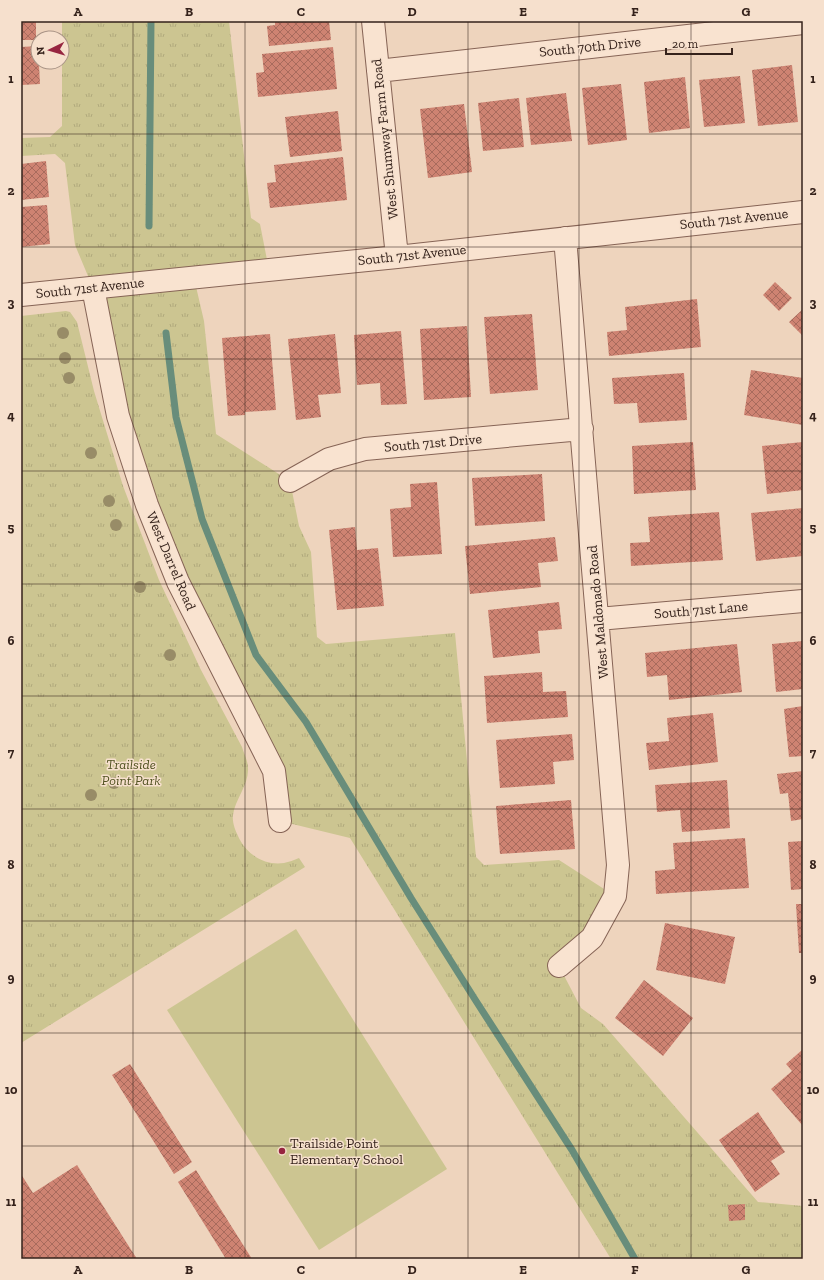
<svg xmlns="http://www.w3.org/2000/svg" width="824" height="1280" font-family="'Zilla Slab',serif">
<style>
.green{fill:#ccc591}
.park{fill:url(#park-tufts)}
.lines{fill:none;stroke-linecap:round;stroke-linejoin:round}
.stream{stroke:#688d7b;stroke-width:7}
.building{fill:url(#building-cross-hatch)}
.minor-casing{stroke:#866456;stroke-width:24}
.minor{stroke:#f9e3d0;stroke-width:22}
.tree{fill:#988c67}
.grid{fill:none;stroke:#35221b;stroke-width:1;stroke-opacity:0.55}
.poi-dot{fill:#972540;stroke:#f6e0cd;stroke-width:1.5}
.labels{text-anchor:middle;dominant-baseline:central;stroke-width:3;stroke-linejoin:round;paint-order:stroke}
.street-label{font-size:14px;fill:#35221b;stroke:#f6e0cd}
.park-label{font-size:14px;font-style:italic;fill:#515221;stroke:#f6e0cd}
.poi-label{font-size:14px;fill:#35221b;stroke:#f6e0cd;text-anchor:start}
.neatline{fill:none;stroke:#35221b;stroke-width:1.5}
.grid-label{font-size:13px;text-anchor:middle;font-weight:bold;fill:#35221b}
</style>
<defs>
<pattern id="park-tufts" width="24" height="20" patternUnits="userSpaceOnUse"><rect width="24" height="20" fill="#ccc591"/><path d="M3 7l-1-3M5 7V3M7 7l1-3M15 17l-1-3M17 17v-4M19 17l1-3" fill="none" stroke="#b0a97c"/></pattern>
<pattern id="building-cross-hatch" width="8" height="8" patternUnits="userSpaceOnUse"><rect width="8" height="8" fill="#ce8372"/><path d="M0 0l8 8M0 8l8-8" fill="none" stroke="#a86b5d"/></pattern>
</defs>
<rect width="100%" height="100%" fill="#eed4bd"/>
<path class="green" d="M296 929 447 1169 319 1250 167 1010Z"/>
<path class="park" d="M62 21H229L251 218 260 224 269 270 194 278 204 321 216 434 290 481 299 526 311 552 317 637 326 644 455 633 476 857 484 865 559 860 615 896 559 966 581 1008 603 1024 758 1202 803 1206V1259H611L350 838 280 821 274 771 147 505 93 288 75 245 65 163 55 154 21 156V138L50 137 62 126Z
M66 311 70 312 77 322 94 391 123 486 159 580 201 670 242 747C244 754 248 761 248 768 249 785 235 799 233 815 232 822 235 830 238 836 246 854 264 866 284 863 289 862 294 860 299 858L305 867 21 1043V316Z"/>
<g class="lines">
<path class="stream" d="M149 226 151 21
M166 333 176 417 202 519 256 655 306 722 411 898 476 1001 572 1150 635 1259"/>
</g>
<path class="building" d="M21 21H36V40H21Z
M275 21H329L331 40 269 46 267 26 275 25Z
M38 46 40 84 21 85V47Z
M333 47 337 89 258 97 256 73 264 72 262 54Z
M792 65 798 122 758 126 752 70Z
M740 76 745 123 704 127 699 80Z
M685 77 690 128 649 133 644 82Z
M621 84 627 140 588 145 582 88Z
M566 93 572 141 531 145 526 98Z
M519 98 524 147 483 151 478 103Z
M464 104 472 172 428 178 420 109Z
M338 111 342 151 290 157 285 117Z
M343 157 347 200 270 208 267 183 276 182 274 165Z
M46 161 49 197 21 200V164Z
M47 205 50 244 21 247V207Z
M775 282 792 298 779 311 763 295Z
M697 299 701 347 609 356 607 332 627 330 625 307Z
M803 309V336L789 322Z
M532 314 538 390 490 394 484 317Z
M467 326 471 397 424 400 420 329Z
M401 331 407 404 381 405 380 383 357 385 354 335Z
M270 334 276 410 245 412V415L228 416 222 338Z
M335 334 341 393 318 395 321 417 296 420 288 339Z
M751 370 803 378V425L744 415Z
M684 373 687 420 639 423 637 403 614 404 612 378Z
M693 442 696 490 634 494 632 446Z
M803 442V490L767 494 762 446Z
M542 474 545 521 475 526 472 478Z
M437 482 442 554 393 557 390 509 411 507 410 484Z
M803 508V556L756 561 751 513Z
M719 512 723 560 631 566 630 543 650 542 648 517Z
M355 527 357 550 378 548 384 606 337 610 329 530Z
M555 537 558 561 538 563 541 587 470 594 465 546Z
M559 602 562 629 538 631 540 653 493 658 488 610Z
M803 641V689L776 692 772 644Z
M737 644 742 692 669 700 667 675 647 677 645 653Z
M542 672 543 692 566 691 568 717 487 723 484 676Z
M803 706V756L789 757 784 709Z
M713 713 718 762 649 770 646 743 669 741 667 718Z
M572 734 574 760 553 762 555 784 500 788 496 740Z
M803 771V819L791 821 788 793 780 794 777 774Z
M727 780 730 828 682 832 680 810 657 812 655 785Z
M571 800 575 849 500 854 496 806Z
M745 838 749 888 656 894 655 871 675 869 673 843Z
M803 841V889L791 890 788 842Z
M796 904H803V953H799Z
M665 923 735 937 725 984 656 970Z
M644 980 693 1018 663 1056 615 1018Z
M802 1050 803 1052V1126L771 1089 792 1071 786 1064Z
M130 1064 192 1162 174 1174 112 1075Z
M758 1112 785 1152 771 1161 780 1174 755 1192 719 1140Z
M77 1165 137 1259H21V1174L33 1193Z
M196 1170 252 1259H226L178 1182Z
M745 1204V1220L729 1221 728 1205Z"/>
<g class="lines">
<defs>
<path id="minor" d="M373 21 397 257
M378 71 803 23
M93 288 118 416 147 505 178 582 274 771 280 821
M21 295 397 257 803 212
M290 481 329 459 365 449 582 429
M598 619 803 601
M559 966 592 938 615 896 618 865 565 238"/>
</defs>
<use href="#minor" class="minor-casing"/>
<use href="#minor" class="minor"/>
</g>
<g class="tree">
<circle cx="63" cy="333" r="6"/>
<circle cx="65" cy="358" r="6"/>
<circle cx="69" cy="378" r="6"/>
<circle cx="91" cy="453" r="6"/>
<circle cx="109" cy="501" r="6"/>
<circle cx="116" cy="525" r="6"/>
<circle cx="140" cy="587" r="6"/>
<circle cx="170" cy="655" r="6"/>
<circle cx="114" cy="783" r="6"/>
<circle cx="91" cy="795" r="6"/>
</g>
<path class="grid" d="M133 21V1259M245 21V1259M356 21V1259M468 21V1259M579 21V1259M691 21V1259M21 134H803M21 247H803M21 359H803M21 471H803M21 584H803M21 696H803M21 809H803M21 921H803M21 1033H803M21 1146H803"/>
<circle class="poi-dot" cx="282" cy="1151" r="4"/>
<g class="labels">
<g class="street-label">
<text transform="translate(590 47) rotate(-6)">South 70th Drive</text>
<text transform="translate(385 139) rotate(-96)">West Shumway Farm Road</text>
<text transform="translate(734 219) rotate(-6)">South 71st Avenue</text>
<text transform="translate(412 255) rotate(-6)">South 71st Avenue</text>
<text transform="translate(90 288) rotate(-6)">South 71st Avenue</text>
<text transform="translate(433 443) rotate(-5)">South 71st Drive</text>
<text transform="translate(171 561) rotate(67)">West Darrel Road</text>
<text transform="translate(701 610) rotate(-5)">South 71st Lane</text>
<text transform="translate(598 612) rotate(-95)">West Maldonado Road</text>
</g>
<g class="park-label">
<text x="131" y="764">Trailside<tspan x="131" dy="16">Point Park</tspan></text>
</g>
<g class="poi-label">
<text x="290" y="1143">Trailside Point<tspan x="290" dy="16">Elementary School</tspan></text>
</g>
</g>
<rect width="824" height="1280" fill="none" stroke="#f6e0cd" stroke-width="44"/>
<g transform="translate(50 50) rotate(265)"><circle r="19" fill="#f6e0cd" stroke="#a99486"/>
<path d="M0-3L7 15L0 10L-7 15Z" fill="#972540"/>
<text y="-6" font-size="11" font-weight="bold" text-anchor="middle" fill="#35221b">N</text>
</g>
<path d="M666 48v6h66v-6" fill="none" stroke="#35221b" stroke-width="2"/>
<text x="672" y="48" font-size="12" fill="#35221b" stroke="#f6e0cd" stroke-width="3" paint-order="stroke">20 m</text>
<rect x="22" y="22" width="780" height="1236" class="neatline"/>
<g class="grid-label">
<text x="78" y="16">A</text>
<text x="189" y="16">B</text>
<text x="301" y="16">C</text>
<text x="412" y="16">D</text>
<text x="523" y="16">E</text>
<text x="635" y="16">F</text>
<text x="746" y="16">G</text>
<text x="11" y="83">1</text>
<text x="813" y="83">1</text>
<text x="11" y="195">2</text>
<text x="813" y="195">2</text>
<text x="11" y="307">3</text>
<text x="813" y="307">3</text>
<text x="11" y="420">4</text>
<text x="813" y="420">4</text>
<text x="11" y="532">5</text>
<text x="813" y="532">5</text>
<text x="11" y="645">6</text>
<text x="813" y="645">6</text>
<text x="11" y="757">7</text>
<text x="813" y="757">7</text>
<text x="11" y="869">8</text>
<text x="813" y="869">8</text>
<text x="11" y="982">9</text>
<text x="813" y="982">9</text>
<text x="11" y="1094">10</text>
<text x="813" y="1094">10</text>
<text x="11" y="1206">11</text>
<text x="813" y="1206">11</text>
<text x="78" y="1274">A</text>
<text x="189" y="1274">B</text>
<text x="301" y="1274">C</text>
<text x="412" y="1274">D</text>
<text x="523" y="1274">E</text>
<text x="635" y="1274">F</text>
<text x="746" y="1274">G</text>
</g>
</svg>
